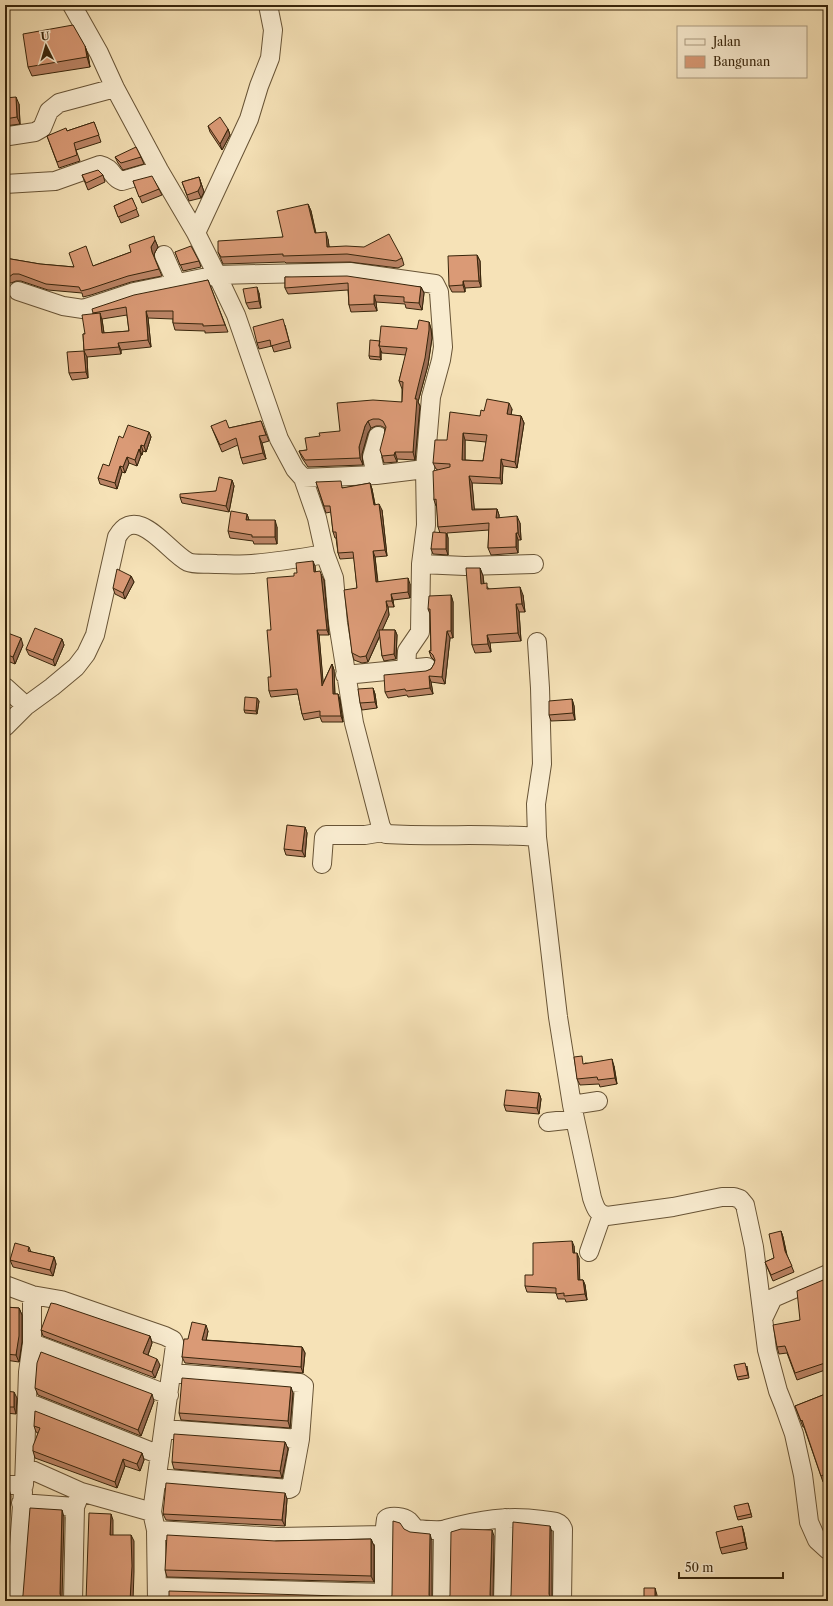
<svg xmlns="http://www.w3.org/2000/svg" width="833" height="1606" font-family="'Libre Caslon Text',serif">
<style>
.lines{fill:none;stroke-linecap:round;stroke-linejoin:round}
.minor-casing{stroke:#685436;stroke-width:20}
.minor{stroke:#f9ecd0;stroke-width:18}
.wall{fill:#bb8465;stroke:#38250b;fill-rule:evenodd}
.shaded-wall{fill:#996c53;stroke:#38250b}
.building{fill:#da9a76;stroke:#38250b;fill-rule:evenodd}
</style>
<rect width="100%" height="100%" fill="#f6e2b7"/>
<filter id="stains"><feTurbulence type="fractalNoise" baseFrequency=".005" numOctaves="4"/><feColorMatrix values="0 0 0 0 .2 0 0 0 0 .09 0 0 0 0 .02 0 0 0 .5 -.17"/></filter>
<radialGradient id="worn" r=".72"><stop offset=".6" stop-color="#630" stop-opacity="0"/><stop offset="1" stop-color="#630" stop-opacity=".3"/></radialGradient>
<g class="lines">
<defs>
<path id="minor" d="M72 5 99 53 115 88 159 170 196 233 217 275 236 315 279 439 295 469 303 478 317 518 325 554 334 578 338 623 354 723 381 827 386 834C437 837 487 833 537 837L558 1017 572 1105 592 1198C595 1207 597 1214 607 1216L673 1207 722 1197H734L740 1199 745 1205 754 1247 767 1350 778 1391 784 1406 794 1434 803 1475 809 1522 817 1540 828 1550
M5 136H9L35 132 42 128 49 111 59 103 115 88
M5 184 55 181 100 165C114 168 111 178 122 181L159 170
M196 233 249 119 259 86 270 58 273 30 268 5
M164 255 176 282
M18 291 63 306 83 309 134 292 217 275 350 272 435 284 439 292 443 347 441 360 431 397 425 469 426 525 421 564 420 632 407 651 406 669
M376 475 372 457 378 436
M303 478 376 475 425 469
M421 564 465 566 534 564
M537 642 540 688 542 764 536 804 537 837
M345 675 427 667
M5 687 26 706
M5 727 26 706 52 687 76 667 86 654 95 635 117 537C137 502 168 552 188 562 195 565 208 563 216 564 228 564 240 565 252 564 277 562 301 558 325 554
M322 864 324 837 326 835H365L383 832
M572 1105 598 1101
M548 1122 575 1119
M589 1252 602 1215
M5 1285 32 1295 61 1300 165 1336 173 1340 175 1345 152 1512 156 1530 157 1601
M763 1319 773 1298 828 1274
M32 1343 169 1395
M27 1402 160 1455
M164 1429 300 1439
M25 1467 81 1492
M157 1478 289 1489 291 1488 300 1439 304 1386 300 1383 172 1373
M5 1485H24L28 1372 32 1343V1295
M21 1503 75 1507 81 1492 152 1512
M156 1530 278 1537 384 1535
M157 1587 384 1593
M15 1601 23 1492
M73 1601 75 1507
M384 1601V1535L386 1519C391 1515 404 1517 409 1521 411 1523 413 1526 415 1528 420 1530 441 1531 446 1529 480 1520 507 1515 542 1520 550 1521 560 1520 563 1529L562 1601
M442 1601 443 1530
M503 1601 505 1518"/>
</defs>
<use href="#minor" class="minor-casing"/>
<use href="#minor" class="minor"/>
</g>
<path class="wall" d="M85 46 88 55 90 67 32 76 28 67Z
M5 98 19 104 20 124 5 126Z
M94 122 101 142 76 150 80 161 59 168 47 136 67 131Z
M208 126 228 129 230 135 222 150 210 132Z
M115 157H141L144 164 123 170 118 163Z
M82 175H103L105 182 88 190Z
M199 177 204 192 201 198 189 201 182 182Z
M133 181 159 189 162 195 142 203Z
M132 198 139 216 121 223 114 206Z
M308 204 311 211 316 233 328 239 329 247 402 258 404 265 398 268 350 262 286 263 285 262 223 264 218 252 283 237Z
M155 240 158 247 154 254V257L162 276 131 282 91 295 83 297 82 293 48 290 21 281H16L11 283 5 282V258L40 264 74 267 93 266 131 252Z
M175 252 199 261 201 267 183 271Z
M477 255 480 261 481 287 465 288V292H452L449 286Z
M285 277 421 287 424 293 422 310 406 308 405 304 376 302 377 311 351 312 349 305 348 290 288 294 285 288Z
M208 280 228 332 205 333V331L175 330 173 323V319L148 318 151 347 121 350V354L87 357 88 378 72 380 69 373 84 351 83 334H85L93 313ZM127 315 129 331 104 333 102 319Z
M259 293 261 308 249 309 246 303Z
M429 322 431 329 432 338 428 365 418 402 420 406 415 460 397 459V462L384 463 382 456 385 428 381 426H376L371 428 368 433 362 454 363 465 308 467 302 458 299 451 307 450 340 431 402 402V389L399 381 406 355 382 353 381 351V360L370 359 369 356 380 341 417 329Z
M285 325 291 348 274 352 272 346 259 349 257 343Z
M512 409 511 415 521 416 524 423 517 468 503 466 502 484 472 483 474 509H497L499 515V518L520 523 521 540H518V553L491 555 488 548 489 530 447 533 448 538V555L433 554 431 549 440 533 438 527 437 506H436L434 500 438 470 436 469 433 463 447 440 480 416 484 411ZM465 440 486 442 483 461 465 460Z
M261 421 269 441 262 443 266 459 243 464 241 458 238 445 222 452 211 426 229 428Z
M149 432 151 437 146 452 143 451 142 455H141L137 466 129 463 125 473 122 472 117 489 100 484 98 478 109 466Z
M232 480 234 486 229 512 182 503 180 497 216 491Z
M316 482 344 488 370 483 372 489 375 504 382 510 387 556 375 557 378 582 410 584V598L393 600 394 607H388L389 615 382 630H395L397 635 396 659 384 661 382 656 380 636 368 662 362 663 354 660 352 653 357 588 354 558 340 559 338 553 336 538H335L333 532 331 512 326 513Z
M247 514 249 520 277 527V544H254L253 541 230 538 228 531Z
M315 566V571L324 580 329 635H319L323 683 332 664 334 670 335 694H338L340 700 343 722H322L320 717 304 720 302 714 298 694 271 697 269 691 271 677V630L294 576 297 573Z
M480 568 483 576 484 583 489 589 523 595 525 612H519L521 641 490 643 491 652 475 653 472 645Z
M131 576 134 582 125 599 115 594 113 588Z
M451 595 453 602V638H450L445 684 431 682 433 694 408 697 407 695 388 698 385 692 431 669 434 664 435 661 431 657 429 651H431L430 614 428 609Z
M5 632 23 645 15 664 5 660Z
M62 639 64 645 55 666 29 655 26 649Z
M373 688 375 694 377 708 362 710 360 703Z
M572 699 574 706 575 720 551 721 549 715Z
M259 701 257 714 245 713 244 710Z
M305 827 307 833 305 857 286 855 284 849Z
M585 1063 614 1066 617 1084 600 1087 599 1084 580 1085 577 1079Z
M539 1093 541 1099 539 1114 506 1111 504 1105Z
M781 1231 783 1237 787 1255 794 1272 773 1281 765 1262 774 1258Z
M574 1246V1253L579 1258V1280H583L585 1285 587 1300 566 1302 565 1299H558L556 1293 527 1292 525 1286 533 1275Z
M29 1247 31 1252 54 1257 56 1264 53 1276 13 1267 10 1260Z
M828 1278V1369L797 1380 787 1353 779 1354 777 1347 800 1320Z
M5 1307 19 1308 22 1315V1342L19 1362 5 1360Z
M41 1330 150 1336 152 1343 148 1355 160 1365 155 1378 43 1336Z
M208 1331 206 1340 302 1347 305 1353 303 1373 185 1363 182 1357 188 1339Z
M747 1366 749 1378 738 1380 737 1377Z
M35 1388 154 1401 141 1436 38 1395Z
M5 1391 17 1398 16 1414 5 1413Z
M293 1393 290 1428 181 1420 179 1413Z
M828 1393V1480L823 1482 804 1427H803L795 1406Z
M34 1426 142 1453 144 1460 140 1471 125 1466 117 1488 35 1458 33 1451 38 1433 36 1432Z
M285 1442 288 1449 282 1478 174 1469 172 1462Z
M287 1499 285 1526 166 1520 163 1514Z
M748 1503 752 1517 738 1520 737 1517Z
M742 1526 744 1533 747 1549 722 1554 720 1548Z
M371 1539 374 1546V1582L167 1577 165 1570 276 1541Z"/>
<path class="shaded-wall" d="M85 46 88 55 90 67 87 57Z
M16 97 19 104 20 124 17 117Z
M228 129 230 135 222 150 220 144Z
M199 177 204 192 201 198 198 191Z
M308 204 311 211 317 240 315 233Z
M326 232 328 239 330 254 327 247Z
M155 240 158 247 154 254V259L152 252 151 247Z
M477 255 480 261 481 287 479 281Z
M463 281 465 288V292L463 285Z
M257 287 259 293 261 308 259 301Z
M421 287 424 293 422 310 419 303Z
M374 295 376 302 377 311 374 304Z
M146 311 148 318 151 347 148 340Z
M100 313 102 320 105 340 102 333Z
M429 322 431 329 432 338 428 365 418 402 420 406 415 460 413 452 415 399Z
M118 343 121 350V354L119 347Z
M380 348 381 351V360L380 357Z
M84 351 87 357 88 378 86 372Z
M509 403 512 409 510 421 507 414Z
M521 416 524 423 517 468 515 462Z
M368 421 371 428 368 433 362 454 363 465 360 458 359 447 365 426Z
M149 432 151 437 146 452 144 446Z
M463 433 465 440V467L462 460Z
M259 436 262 443 266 459 263 453Z
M141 445 143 451 142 455 140 450Z
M139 449 141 455 137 466 135 460Z
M395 452 397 459V462L394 455Z
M127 457 129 463 125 473 123 467Z
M501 459 503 466 502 484 500 478Z
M120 466 122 472 117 489 115 483Z
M469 476 472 483 475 516 472 510Z
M232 480 234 486 229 512 226 506Z
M370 483 372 489 376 511 374 505Z
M379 504 382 510 387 556 385 550Z
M497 509 499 515V525L496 518Z
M247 514 249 520H246Z
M517 516 520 523 521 540 518 533Z
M275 520 277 527V544L275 537Z
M446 533 448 538V555L446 549Z
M516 533 518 540V553L516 547Z
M373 551 375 557 378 588 376 582Z
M313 561 315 566 316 577 314 572Z
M480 568 483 576 484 592 481 584Z
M321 574 324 580 329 635 327 630Z
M131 576 134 582 125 599 123 593Z
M408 578 410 584V598L408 592Z
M520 587 523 595 525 612 522 604Z
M391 594 393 600 394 607 392 601Z
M451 595 453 602V638L451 631Z
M386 601 388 607 389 615 368 662 366 656Z
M516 604 519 612 521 641 518 633Z
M317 630 319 635 324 692 322 686Z
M395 630 397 635 396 659 394 654Z
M447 631 450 638 445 684 442 677Z
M487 635 490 643 491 652 488 644Z
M21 638 23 645 15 664 13 657Z
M62 639 64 645 55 666 53 660Z
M332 664 334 670 335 700 333 694Z
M429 676 431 682 433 694 430 688Z
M373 688 375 694 377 708 375 702Z
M338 694 340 700 343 722 341 716Z
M257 698 259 701 257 714 256 711Z
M572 699 574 706 575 720 573 713Z
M305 827 307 833 305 857 302 851Z
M612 1059 614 1066 617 1084 615 1078Z
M539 1093 541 1099 539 1114 537 1108Z
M781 1231 783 1237 787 1257 785 1251Z
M572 1241 574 1246 575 1258 573 1253Z
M577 1253 579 1258 580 1286 578 1280Z
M54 1257 56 1264 53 1276 50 1270Z
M583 1280 585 1285 587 1300 585 1294Z
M19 1308 22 1315V1342L19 1362 16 1355Z
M206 1325 208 1331 205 1346 202 1340Z
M150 1336 152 1343 146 1360 143 1353Z
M302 1347 305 1353 303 1373 301 1367Z
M157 1359 160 1365 155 1378 152 1372Z
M291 1387 293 1393 290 1428 288 1421Z
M14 1392 17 1398 16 1414 14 1407Z
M152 1394 154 1401 141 1436 138 1430Z
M285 1442 288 1449 282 1478 280 1471Z
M142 1453 144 1460 140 1471 137 1464Z
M123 1459 125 1466 117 1488 115 1482Z
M9 1489 11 1496 5 1593V1549Z
M285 1493 287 1499 285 1526 282 1520Z
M62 1510 64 1517 62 1601 60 1594Z
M111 1514 113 1520V1541L110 1535Z
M550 1526 552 1532V1601L549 1594Z
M742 1526 744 1533 747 1549 745 1542Z
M492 1530 494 1536 493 1601 490 1595Z
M430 1534 432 1541V1601L429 1595Z
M131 1535 134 1541V1572L133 1601H130Z
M371 1539 374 1546V1582L371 1576Z
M655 1588 657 1595V1601H655Z"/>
<path class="building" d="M73 25 85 46 87 57 28 67 23 34Z
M16 97 17 117 5 119V98Z
M220 117 228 129 220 144 208 126Z
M94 122 99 135 74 143 77 155 57 162 47 136 66 128 67 131Z
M136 147 141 157 121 163 115 157Z
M98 170 103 175 86 183 82 175Z
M152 176 159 189 139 197 133 181Z
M199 177 201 185 198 191 187 195 182 182Z
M132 198 137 209 118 217 114 206Z
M308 204 315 233 326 232 327 247 346 246 364 247 389 234 402 258 396 261 347 254 283 256V254L221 257 218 252V241L283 237 277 211Z
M154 236 155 240 151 247 152 252 159 269 128 276 89 289 81 291 79 287 46 284 19 274H13L9 277 5 276V258L40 264 74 267 69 253 86 246 93 266 131 252 129 245Z
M191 246 199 261 180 265 175 252Z
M477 255 479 281H463V285L449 286 448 256Z
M347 276 421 287 419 303 404 302V297L374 295V304L349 305 348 283 285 288V277Z
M208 280 225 325 203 326V324L173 323V311H146L148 340 118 343 119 347 84 350 83 334H85L82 315 100 313 102 333 129 331 126 307 93 313 92 309 134 295Z
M257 287 259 301 246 303 243 289Z
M283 319 289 341 271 346 270 340 257 343 253 327Z
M419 320 429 322V330L425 358 415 399H417L413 452H395L394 455 382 456 380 450 386 427 383 421 379 419H373L368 421 365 426 359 447 360 458 305 460 299 451 307 450 305 438 320 436 319 433 340 431 337 403 373 400 402 402 403 382 399 381 407 348 379 346 381 326 417 329Z
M370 340 380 341 379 346 380 348V357L369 356Z
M84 351 86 372 69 373 67 352Z
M487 399 509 403 507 414 521 416 515 462 501 459 500 478 469 476 472 510 497 509 496 518 517 516 518 533H516V547L488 548 489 523 438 527 436 499 434 500 433 471 450 467V464L433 463 435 440H447L450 412 480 416 481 410 484 411ZM463 433 487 435 483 461 462 460Z
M226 420 229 428 261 421 266 435 259 436 263 453 241 458 236 438 220 445 211 426Z
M128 425 149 432 144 446 141 445 140 450 139 449 135 460 127 457 123 467 120 466 115 483 98 478 103 464 109 466 119 436 123 438Z
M219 477 232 480 226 506 180 497V494L216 491Z
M341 481 342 488 370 483 374 505 379 504 385 550 373 551 376 582 408 578V592L391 594 392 601H386L387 609 366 656 360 657 352 653 344 590 357 588 353 552 338 553 336 532H333L330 506H324L316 482Z
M231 511 247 514 246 520H275V537H252V535L228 531Z
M433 532 446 533V549H431Z
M313 561 314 572 320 571 321 574 327 630H317L322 686 332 664 333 694H338L341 716H320V711L302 714 297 689 269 691 268 677H271L267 630H271L267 578 294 576V573H297L296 563Z
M466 568H480L481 584 487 583V589L520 587 522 604H516L518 633 487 635 488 644 472 645Z
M117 569 131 576 123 593 113 588Z
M451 595V631H447L442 677 429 676 430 688 406 691 405 689 385 692 384 675 426 671 431 669 434 664 435 660 433 655 429 651H431L430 609H428L429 596Z
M35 628 62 639 53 660 26 649Z
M379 630H395L394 654 382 656Z
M5 632 21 638 13 657 5 654Z
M373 688 375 702 360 703 358 689Z
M245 697 257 698 256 711 244 710Z
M572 699 573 713 549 715V701Z
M287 825 305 827 302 851 284 849Z
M582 1056 583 1064 612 1059 615 1078 598 1080 597 1077 577 1079 574 1057Z
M506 1090 539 1093 537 1108 504 1105Z
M781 1231 785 1251 792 1266 771 1275 765 1262 774 1258 769 1234Z
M572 1241 573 1253H577L578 1280H583L585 1294 564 1296V1293L556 1294V1288L525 1286V1275H533V1243Z
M15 1243 29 1247 28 1251 54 1257 50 1270 10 1260Z
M828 1278V1362L795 1373 785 1346 777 1347 773 1325 800 1320 797 1291Z
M51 1303 56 1304 150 1336 143 1353 157 1359 152 1372 41 1330Z
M5 1307 19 1308V1336L16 1355 5 1354Z
M192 1322 206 1325 202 1340 302 1347 301 1367 182 1357 184 1339H188Z
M41 1352 152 1394 138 1430 35 1388 37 1363Z
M745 1363 748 1375 737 1377 734 1365Z
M182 1378 291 1387 288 1421 179 1413Z
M5 1391 14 1392V1407H5Z
M828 1393V1444L826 1445 828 1452V1473L821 1476 802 1420 801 1421 795 1406Z
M35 1411 142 1453 137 1464 123 1459 115 1482 33 1451V1446L40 1428 34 1426Z
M174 1434 285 1442 280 1471 172 1462Z
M166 1483 285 1493 282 1520 163 1514Z
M5 1489H9L5 1549Z
M748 1503 751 1514 737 1517 734 1506Z
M30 1508 62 1510 60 1594 63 1601H21L23 1595Z
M89 1513 111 1514 110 1535H131L132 1566 130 1601H86Z
M393 1521 400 1523 404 1529 410 1532 430 1534 429 1595 431 1600 432 1601H389L391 1599 392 1595Z
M513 1522 550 1526 549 1594 551 1600 552 1601H509L511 1595Z
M742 1526 745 1542 720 1548 716 1532Z
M461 1529 492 1530 490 1595 492 1600 493 1601H448L450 1595 451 1532Z
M167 1535 276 1541 371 1539V1576L165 1570Z
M644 1588H655V1601H644Z
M169 1591 372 1597 375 1601H169Z
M683 1598 684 1601H668Z"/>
<rect width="833" height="1606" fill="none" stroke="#f6e2b7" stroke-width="20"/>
<rect x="6" y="6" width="821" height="1594" fill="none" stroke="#38250b" stroke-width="2"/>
<rect x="10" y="10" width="813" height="1586" fill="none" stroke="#38250b"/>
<rect x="677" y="26" width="130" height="52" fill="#f9ecd0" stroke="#ac9c81"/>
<rect x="685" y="39" width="20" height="6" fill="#f9ecd0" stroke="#ac9c81"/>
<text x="713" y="46" font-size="12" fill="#38250b">Jalan</text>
<rect x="685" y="56" width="20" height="12" fill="#da9a76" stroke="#ac9c81"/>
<text x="713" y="66" font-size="12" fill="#38250b">Bangunan</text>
<g transform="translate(46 46) rotate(355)" stroke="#f9ecd0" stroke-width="3" paint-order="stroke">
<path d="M0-3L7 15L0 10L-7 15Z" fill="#38250b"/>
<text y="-6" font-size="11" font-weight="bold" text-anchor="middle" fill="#38250b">U</text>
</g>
<path d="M679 1572v6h104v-6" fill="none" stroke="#38250b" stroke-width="2"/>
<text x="685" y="1572" font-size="12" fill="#38250b" stroke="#f9ecd0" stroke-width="3" paint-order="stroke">50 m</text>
<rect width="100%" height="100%" filter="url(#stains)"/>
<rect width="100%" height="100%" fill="url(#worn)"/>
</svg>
